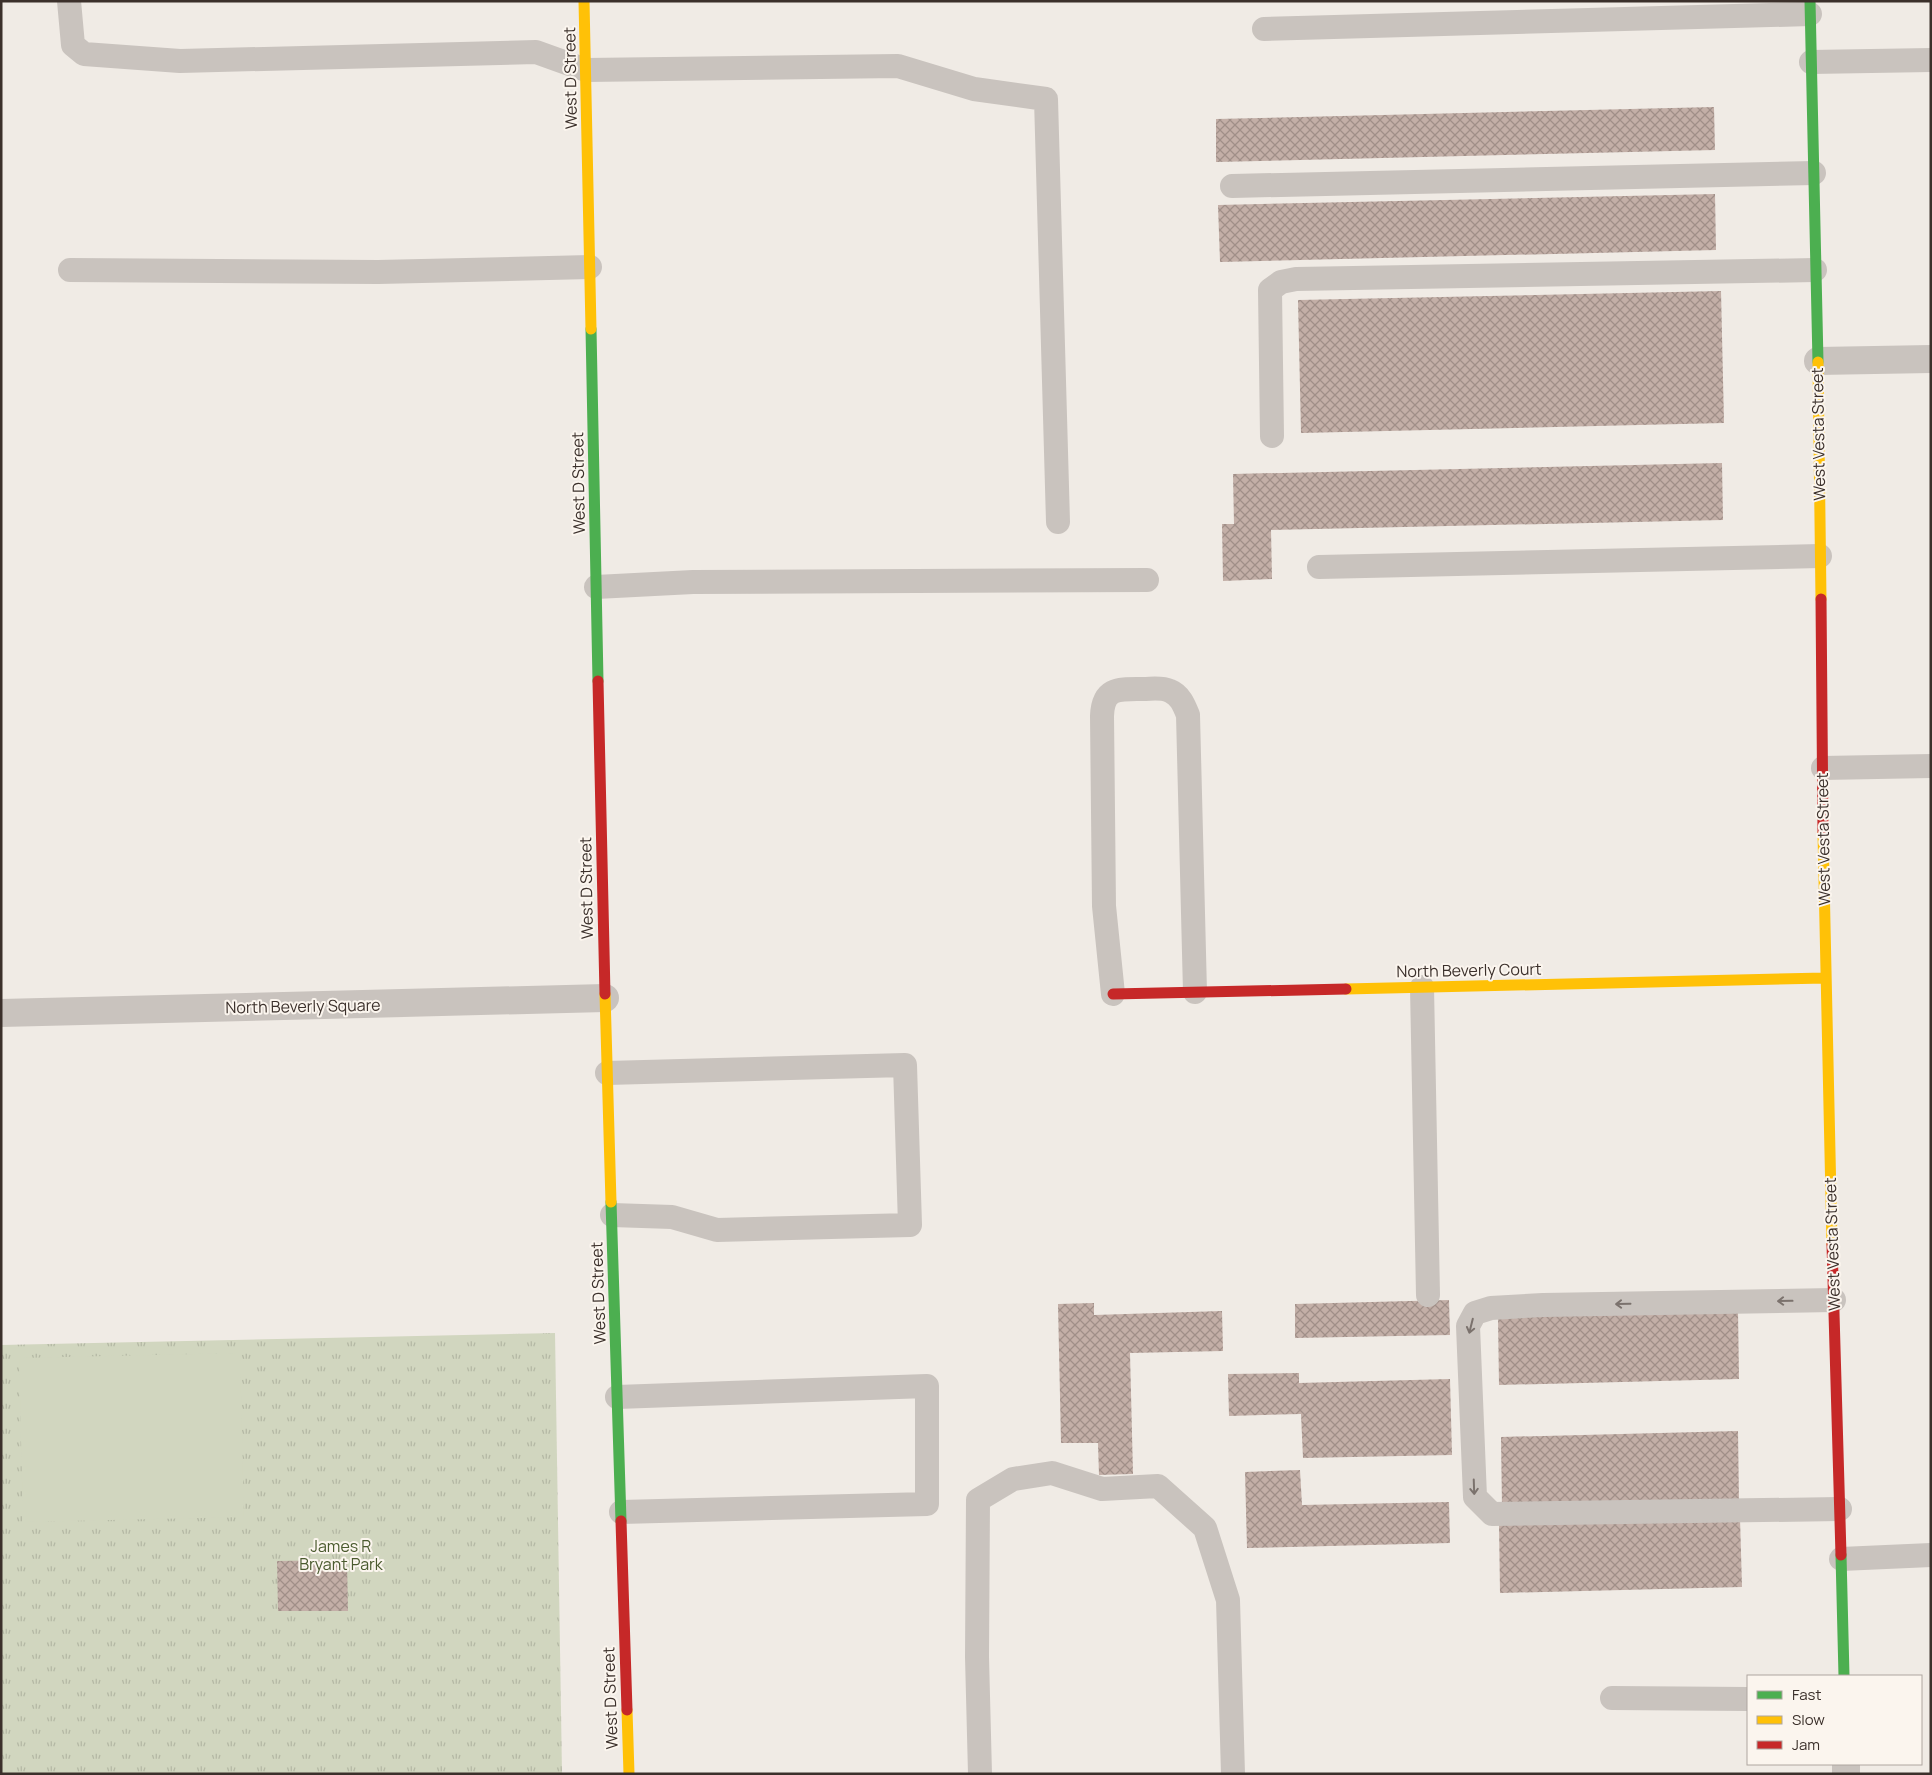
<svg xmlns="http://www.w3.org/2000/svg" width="1932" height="1775" font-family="Manrope,sans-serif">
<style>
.park{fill:url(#park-tufts)}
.pitch{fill:#d1d6bf}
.building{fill:url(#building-cross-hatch)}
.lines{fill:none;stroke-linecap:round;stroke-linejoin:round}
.lane{stroke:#c9c3be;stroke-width:24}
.street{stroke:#c9c3be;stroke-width:28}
.fast{stroke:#4caf50;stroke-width:11}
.slow{stroke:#ffc107;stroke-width:11}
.jam{stroke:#c62828;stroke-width:11}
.oneway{stroke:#7b726d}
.labels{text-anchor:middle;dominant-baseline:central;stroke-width:4;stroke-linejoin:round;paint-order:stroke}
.street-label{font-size:16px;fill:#3b302b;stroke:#fbf5ee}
.park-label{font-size:16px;fill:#4a5a2e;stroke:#fbf5ee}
</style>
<defs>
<pattern id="park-tufts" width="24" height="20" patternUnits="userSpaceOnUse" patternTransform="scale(1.25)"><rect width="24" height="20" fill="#d1d6bf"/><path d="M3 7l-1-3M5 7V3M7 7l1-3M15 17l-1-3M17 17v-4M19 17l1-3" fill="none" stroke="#b4b8a4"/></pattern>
<pattern id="building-cross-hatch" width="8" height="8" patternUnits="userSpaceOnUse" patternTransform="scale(1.25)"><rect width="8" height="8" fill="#c3afa7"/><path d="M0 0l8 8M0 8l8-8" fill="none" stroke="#a08f88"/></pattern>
</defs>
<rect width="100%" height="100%" fill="#f0ebe5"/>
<path class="park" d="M555 1333 562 1774H1V1345Z"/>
<path class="pitch" d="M240 1353 244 1517 23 1522 19 1358Z"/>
<path class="building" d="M1714 107 1715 150 1216 162V119Z
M1715 194 1716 250 1220 262 1218 205Z
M1721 291 1724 423 1301 433 1298 300Z
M1722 463 1723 520 1271 530 1272 579 1223 581 1222 524H1234L1233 474Z
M1449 1300 1450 1335 1295 1338V1304Z
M1094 1303V1315L1222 1311 1223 1351 1130 1353 1133 1474 1099 1475 1098 1443H1061L1058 1304Z
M1738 1311 1739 1379 1499 1385 1498 1317Z
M1299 1373V1383L1450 1379 1452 1455 1303 1458 1301 1414 1229 1416 1228 1374Z
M1738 1431 1739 1503 1502 1509 1501 1437Z
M1300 1470 1302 1505 1449 1502 1450 1543 1247 1548 1245 1472Z
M1740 1518 1742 1587 1500 1593 1499 1524Z
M347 1560 348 1611H278L277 1561Z"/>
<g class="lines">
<path class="lane" d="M69 1 73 45 84 54 180 61 536 52 586 70 898 66 974 89 1046 99 1058 522
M1264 29 1810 14
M1811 62 1931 60
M1232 186 1814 173
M70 270 378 272 590 267
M1272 436 1270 290 1281 282 1296 279 1815 270
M1319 567 1820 556
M596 587 693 582 1147 580
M1823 768 1931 766
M1422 987 1428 1295
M1113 994 1104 906 1102 716C1103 687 1119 689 1143 689 1152 689 1161 687 1170 691 1180 695 1184 705 1188 715L1195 992
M607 1073 905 1065 910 1225 717 1230 672 1217 612 1215
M1834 1300 1543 1305 1491 1308 1475 1313 1468 1326 1475 1497 1492 1514 1840 1509
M617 1397 927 1386V1504L621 1512
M1841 1559 1931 1555
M1612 1698 1748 1699
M980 1774 977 1657 978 1500 1013 1479 1052 1473 1102 1489 1158 1486 1205 1528 1228 1600 1233 1774"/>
<path class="street" d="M1818 361 1931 359
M1 1013 605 998
M1846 1764V1774"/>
<path class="fast" d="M1810 1 1818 362
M591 329 598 681
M611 1202 621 1521
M1841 1555 1844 1676"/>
<path class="slow" d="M584 1 591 329
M1818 362 1821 599
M1823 833 1832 1244
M1346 989 1825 978
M605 994 611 1202
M627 1710 629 1774"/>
<path class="jam" d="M1821 599 1823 833
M598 681 605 994
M1113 994 1346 989
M1832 1244 1841 1555
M621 1521 627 1710"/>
</g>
<defs><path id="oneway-shaft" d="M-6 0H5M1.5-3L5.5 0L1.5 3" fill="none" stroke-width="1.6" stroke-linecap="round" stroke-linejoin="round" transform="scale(1.25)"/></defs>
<g class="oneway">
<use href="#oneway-shaft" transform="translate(1785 1301) rotate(179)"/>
<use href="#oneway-shaft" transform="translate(1623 1304) rotate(179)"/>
<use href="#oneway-shaft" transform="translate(1471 1326) rotate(104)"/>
<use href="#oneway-shaft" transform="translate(1474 1487) rotate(88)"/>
</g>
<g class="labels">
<g class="street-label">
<text transform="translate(570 78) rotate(-91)">West D Street</text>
<text transform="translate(1818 434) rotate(-91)">West Vesta Street</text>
<text transform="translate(578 483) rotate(-91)">West D Street</text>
<text transform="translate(1823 839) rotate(-91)">West Vesta Street</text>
<text transform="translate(586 888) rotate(-91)">West D Street</text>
<text transform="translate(1469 970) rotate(-1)">North Beverly Court</text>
<text transform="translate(303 1006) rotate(-1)">North Beverly Square</text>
<text transform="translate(1832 1244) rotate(-92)">West Vesta Street</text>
<text transform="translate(598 1293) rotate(-92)">West D Street</text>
<text transform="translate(610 1698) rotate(-92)">West D Street</text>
</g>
<g class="park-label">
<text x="341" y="1546">James R<tspan x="341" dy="18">Bryant Park</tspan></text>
</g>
</g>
<rect width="1932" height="1775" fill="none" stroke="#3b302b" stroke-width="5"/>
<rect x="1747" y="1675" width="175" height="90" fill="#fbf5ee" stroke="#aea6a0"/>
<rect x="1757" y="1691" width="25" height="8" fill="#4caf50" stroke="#aea6a0"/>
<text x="1792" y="1700" font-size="15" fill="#3b302b">Fast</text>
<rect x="1757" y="1716" width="25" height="8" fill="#ffc107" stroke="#aea6a0"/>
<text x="1792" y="1725" font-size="15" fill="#3b302b">Slow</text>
<rect x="1757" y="1741" width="25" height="8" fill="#c62828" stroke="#aea6a0"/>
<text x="1792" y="1750" font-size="15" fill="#3b302b">Jam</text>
</svg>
